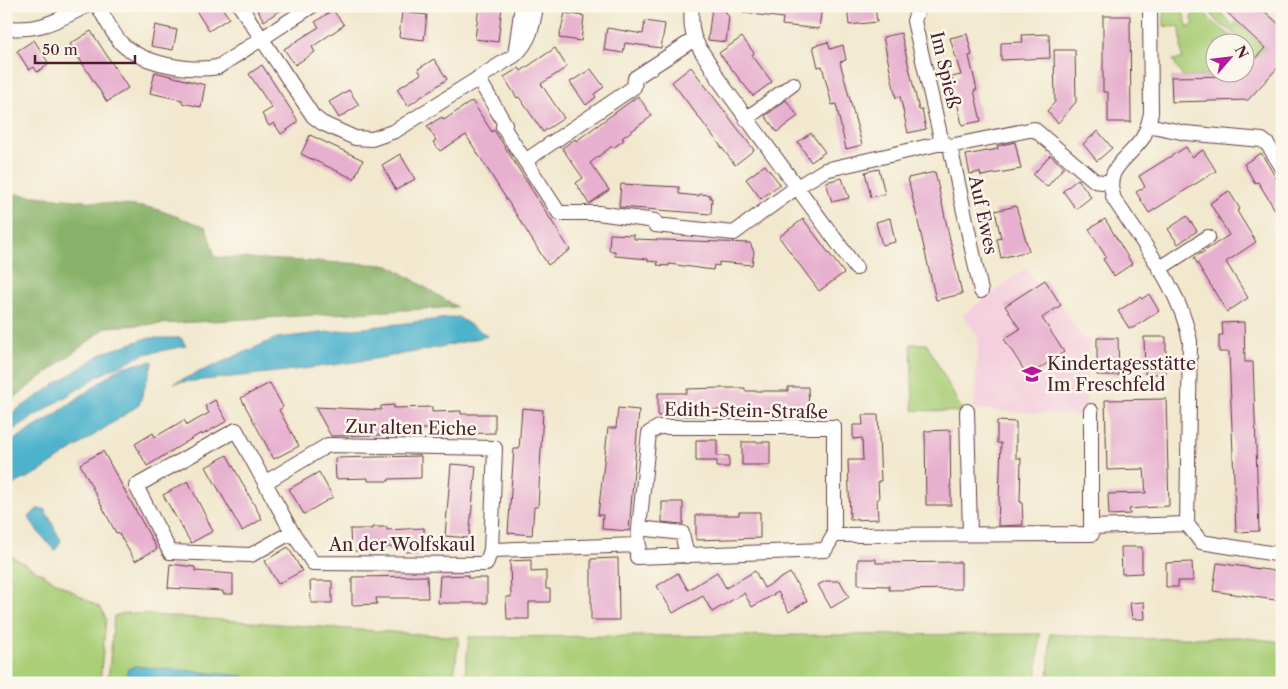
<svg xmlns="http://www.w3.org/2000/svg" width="1288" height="689" font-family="'Libre Caslon Text',serif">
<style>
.built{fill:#f4cfdd}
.green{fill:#abcf79;stroke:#7a7752}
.forest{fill:#88b269;stroke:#69684a}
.water{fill:#4db2cc;stroke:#4c687c}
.building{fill:#e7b0cf}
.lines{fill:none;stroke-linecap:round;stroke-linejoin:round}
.minor-casing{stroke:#633d43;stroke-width:16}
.minor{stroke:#fff;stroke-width:14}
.labels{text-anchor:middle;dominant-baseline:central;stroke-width:5;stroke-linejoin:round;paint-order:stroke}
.street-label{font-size:18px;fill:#4a1f2b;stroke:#fbf7ec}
.poi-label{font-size:18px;fill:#4a1f2b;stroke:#fbf7ec;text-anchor:start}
</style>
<rect width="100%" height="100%" fill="#fbf7ec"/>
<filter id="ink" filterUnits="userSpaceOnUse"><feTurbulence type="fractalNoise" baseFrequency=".02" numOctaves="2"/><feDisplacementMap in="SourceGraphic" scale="10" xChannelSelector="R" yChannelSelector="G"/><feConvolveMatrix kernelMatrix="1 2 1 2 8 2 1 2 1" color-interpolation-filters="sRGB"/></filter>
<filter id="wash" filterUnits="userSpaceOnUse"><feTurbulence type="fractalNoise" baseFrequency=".0096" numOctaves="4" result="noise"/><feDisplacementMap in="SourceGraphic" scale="20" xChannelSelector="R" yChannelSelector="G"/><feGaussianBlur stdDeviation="1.12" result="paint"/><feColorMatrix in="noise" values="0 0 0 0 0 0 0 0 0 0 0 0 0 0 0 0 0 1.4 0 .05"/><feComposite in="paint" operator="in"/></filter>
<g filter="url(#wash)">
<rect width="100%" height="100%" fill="#f1e8ce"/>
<path class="built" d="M1026 268 1037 285 1045 280 1083 339H1090L1085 416 974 409 978 336 963 315Z"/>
<path class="green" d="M1164 6H1181L1188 28 1194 24 1191 17 1200 6 1211 21 1240 42H1216V72L1236 73 1234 76 1183 77 1173 60 1182 59 1180 27 1164 26Z
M1206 6H1215L1233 25 1236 22 1265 48 1246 68 1245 41 1216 21Z
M911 344H927L963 412 913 410Z
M6 553 101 608 106 619 100 683H6Z
M125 613 459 637 453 683H108L114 616Z
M1040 634 1036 683H464L469 637Z
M1050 634 1138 639 1240 637 1282 642V683H1048Z"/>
<path class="forest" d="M6 193 153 208 206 227 215 257 389 265 457 307 107 327 6 404Z"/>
<path class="water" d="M458 317 488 336C385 362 279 372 174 383L277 338Z
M147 338H181L186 346 144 354 102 374 6 434V417L103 353Z
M153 361 139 405 39 472 6 488V445L53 416 121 367Z
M37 509H44C50 516 54 530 61 540L55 551 35 528 29 517Z
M135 666 243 676 252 683H124L128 669Z
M271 679 315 683H265Z"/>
<g id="blocks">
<path class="building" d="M193 6H221L229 18 209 31Z
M255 6H287L264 21Z
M479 6H502L498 42 475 39Z
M712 6H721L729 17 726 42 708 40Z
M744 6H822L819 29 782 25 783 18 744 13Z
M847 6H875L877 22 849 25Z
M1220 6H1252L1257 11 1260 7 1282 27V63L1248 100 1172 102 1171 77 1238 76 1242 72H1246V68L1265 48Z
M333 10 344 25 312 47 315 52 295 65 284 49 319 27 315 22Z
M402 12 427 15 424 40 399 37Z
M565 13 584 16 581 41 559 38Z
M1103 16H1130L1131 122H1108V92H1103Z
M645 21 665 24 661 48 625 43 623 53 604 50 607 28 643 34Z
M155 25 177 30 173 50 151 46Z
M91 31 128 88 107 102 70 44Z
M901 33 919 110H922L926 129 908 133 900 96 896 98 883 37Z
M967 34 972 55 969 56 977 90H974L981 121 962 125 952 77 961 75 950 38Z
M1049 34 1050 58 1001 60V43L1023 42 1022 35Z
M742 37 754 53 752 55 772 82 753 96 719 53Z
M34 40 49 64 37 72 34 67 29 70 17 51Z
M828 42 830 49 843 45 846 60 840 62 862 145 846 149 836 104 832 105 822 66 818 67 813 46Z
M555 48 567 67 541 84 564 118 543 132 519 97 517 98 504 77 519 68 521 71Z
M1054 50H1075L1076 102 1058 123 1047 111 1055 102Z
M434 59 447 79 408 106 397 89 421 74 418 69Z
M262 65 297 119V123L281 134 274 123 269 126 262 114 272 108 249 74Z
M691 67 754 150 735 165 672 82Z
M591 69 604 87 594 94 596 97 586 105 570 82Z
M155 72 205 85 201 107 182 103V100L150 93Z
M349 90 359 105 339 118 329 102Z
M638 96 652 116 622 138 624 140 613 148 612 146 590 163 609 190 589 204 576 183 583 178 562 148 575 139 576 141Z
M786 100 798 116 777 132 765 116Z
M472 101 492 132 494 130 570 250 548 265 466 135 440 151 433 142 436 140 427 126 442 117 444 120Z
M1098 131 1112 148 1097 161 1083 144Z
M811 133 825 152 811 162 798 142Z
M310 135 363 160 354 179 301 154Z
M1015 142 1021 169 981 176 980 172 970 174 966 155 998 149 997 146Z
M1186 147 1192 157 1203 150 1216 171 1149 213 1136 192 1145 187 1139 176Z
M1261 153 1282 188V221L1258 182 1255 183 1244 164Z
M400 154 415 179 396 190 382 165Z
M1050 155 1064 167 1047 187 1033 175Z
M765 165 780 184 761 199 746 179Z
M879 169 885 194 871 197 865 172Z
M935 172 962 294 936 300 908 178Z
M842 178 849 198 832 202 826 182Z
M1078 179 1091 197 1076 209 1063 191Z
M621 184 679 187V194L699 196V194L710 195V198H712L711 214 619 207Z
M1229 191 1240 209 1237 211 1256 242 1226 262 1248 298 1227 312 1194 258 1229 235 1210 203Z
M1016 206 1029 251 1001 258 997 239 1001 238 995 211Z
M1187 216 1197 231 1178 244 1168 229Z
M890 218 895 242 882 245 876 222Z
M803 219 844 273 819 291 779 237Z
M1105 219 1132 264 1114 276 1103 259 1106 257 1089 229Z
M610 234 634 235V239L750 243 754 252 752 265 719 262V266L714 265 713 270 669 264V266L657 265 658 262 648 261V259L615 256V251H609Z
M1045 280 1061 305 1042 318 1064 352 1028 376 1004 339 1020 329 1005 306Z
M1149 294 1159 311 1133 328H1129L1118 311 1140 297 1142 299Z
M1244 322 1245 362H1253L1259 531 1236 532 1229 352H1219V335H1223L1222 323Z
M1144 337H1166V374H1145Z
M1097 338H1118L1119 375H1097Z
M270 383 283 407 279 410 299 446 274 459 241 398Z
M788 387H808L809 415H788V409L709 410V416H658V393H687V389L721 388H745V391H788Z
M1166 399 1169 506 1129 509 1130 514 1109 515 1108 494 1146 493 1144 469 1107 470 1105 400Z
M215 400 227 421 202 435 201 433 147 466 135 444 153 433 155 437 184 420 187 425 209 413 205 406Z
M394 405V408L432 407V412L461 411V414H495V433L443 434V429H395L381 431V435L331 436 315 407 381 410V406Z
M522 408 543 410 538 507H534L532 535 508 533 514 449H519Z
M618 408 639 410 629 531 602 529 603 515H598L608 428H616Z
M862 415H878L881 481H878L879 499H877L878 519 850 520 848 460H863L862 438 853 439V425H863Z
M997 421 1016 422V458H1021L1020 502H1022L1023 525 998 526 1001 443H997Z
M950 430 951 505H926L925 431Z
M696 440H717V456H729V467H717V461H696Z
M742 442H770V465H742Z
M103 451 157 549 135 561 118 532 116 533 80 464Z
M227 455 262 519 242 531 206 467Z
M421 456V478L389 479V481H368V478L336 479 335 458Z
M451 464 476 466 469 538 445 536Z
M319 472 333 497 304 514 289 489Z
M188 481 213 531 191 543 163 495Z
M662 502H683V524L662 522Z
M739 512H760V538L696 540V515H739Z
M372 527H387V530L424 528 425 551 405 552 404 547H384V551H351L350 529H372Z
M288 547 302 571 278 584 265 561Z
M1121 547H1142V573L1122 574Z
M618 558 619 620H591V559Z
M858 559H876V563L961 562V589L889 590V586L858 585Z
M531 560V572L546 571V589H550V602H529V619H507L506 597H511L510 561Z
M1192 562 1193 581H1178V587H1166V563Z
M1217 563 1282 572V601L1213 591Z
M170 564 195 567V571L233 574V594H223V591L168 588Z
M755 571 764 588 790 573 807 601 789 612 778 592 752 607 744 593 712 612 703 596 673 613 657 586 678 573 688 590 717 572 726 588Z
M468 575V578H487V603H438L440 576Z
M427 576 428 598H376L377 604 352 605V577Z
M310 581H332V603H311Z
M826 581H840L849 597 831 608 818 585Z
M1144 602 1145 619H1132L1130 603Z"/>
</g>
</g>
<g filter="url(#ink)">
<use href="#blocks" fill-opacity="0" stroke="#633d43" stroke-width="1"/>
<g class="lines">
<defs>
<path id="minor" d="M98 6C105 18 112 33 121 43 142 64 190 72 218 67L312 6
M240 6 313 116 322 123 355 138 372 139 395 131 515 55C530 41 533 26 536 6
M692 6C688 46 703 47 718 79L856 268
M919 6 914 21 942 143
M6 28C41 31 56 21 86 6
M515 55 522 6
M478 78 505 124 503 127 559 213H598L655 221V225L734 233 797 187 825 170 942 143 950 146 1034 129 1095 181 1110 183
M746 119 793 84
M1148 125 1186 133 1262 140 1268 145 1282 167
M950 146 981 291
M525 161 634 87 635 78 693 40
M1159 269 1208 237
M967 411 970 534
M266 482 328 445 495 448 491 550
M1187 524 1201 542 1282 555
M1091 527V411
M639 528 649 433 659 427H834V535
M292 532 251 555 170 552 136 486 236 430 292 532 313 563 486 564 491 550 639 545
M687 556 682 533 639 528 637 557 825 550 834 535 1092 534 1091 527 1187 524 1190 341C1180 288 1143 244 1114 199 1103 169 1126 161 1142 139 1147 132 1149 122 1151 113L1150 6"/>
</defs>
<use href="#minor" class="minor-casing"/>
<use href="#minor" class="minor"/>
</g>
</g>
<defs>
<symbol id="school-bare" viewBox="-9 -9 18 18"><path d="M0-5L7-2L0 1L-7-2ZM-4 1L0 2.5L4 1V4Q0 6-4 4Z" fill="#b5179e" stroke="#fbf7ec" stroke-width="2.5" paint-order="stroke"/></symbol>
</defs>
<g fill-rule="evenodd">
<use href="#school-bare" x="1018" y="360" width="28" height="28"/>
</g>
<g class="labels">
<g class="street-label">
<text transform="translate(945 70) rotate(77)">Im Spieß</text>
<text transform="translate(983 215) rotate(78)">Auf Ewes</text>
<text transform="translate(746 411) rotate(1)">Edith-Stein-Straße</text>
<text transform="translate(411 428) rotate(1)">Zur alten Eiche</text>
<text x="402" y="545">An der Wolfskaul</text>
</g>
<g class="poi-label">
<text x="1047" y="364">Kindertagesstätte<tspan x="1047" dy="21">Im Freschfeld</tspan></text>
</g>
</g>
<rect width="1288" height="689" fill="none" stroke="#fbf7ec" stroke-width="25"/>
<g transform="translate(1230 58) rotate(62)"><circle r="24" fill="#fbf7ec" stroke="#b4a19f"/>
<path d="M0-4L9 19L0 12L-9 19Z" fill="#b5179e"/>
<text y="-8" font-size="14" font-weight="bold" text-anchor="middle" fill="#4a1f2b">N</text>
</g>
<path d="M35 55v8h100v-8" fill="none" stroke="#4a1f2b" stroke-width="2.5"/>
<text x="42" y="55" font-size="15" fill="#4a1f2b" stroke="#fbf7ec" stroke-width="4" paint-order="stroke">50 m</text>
</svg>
